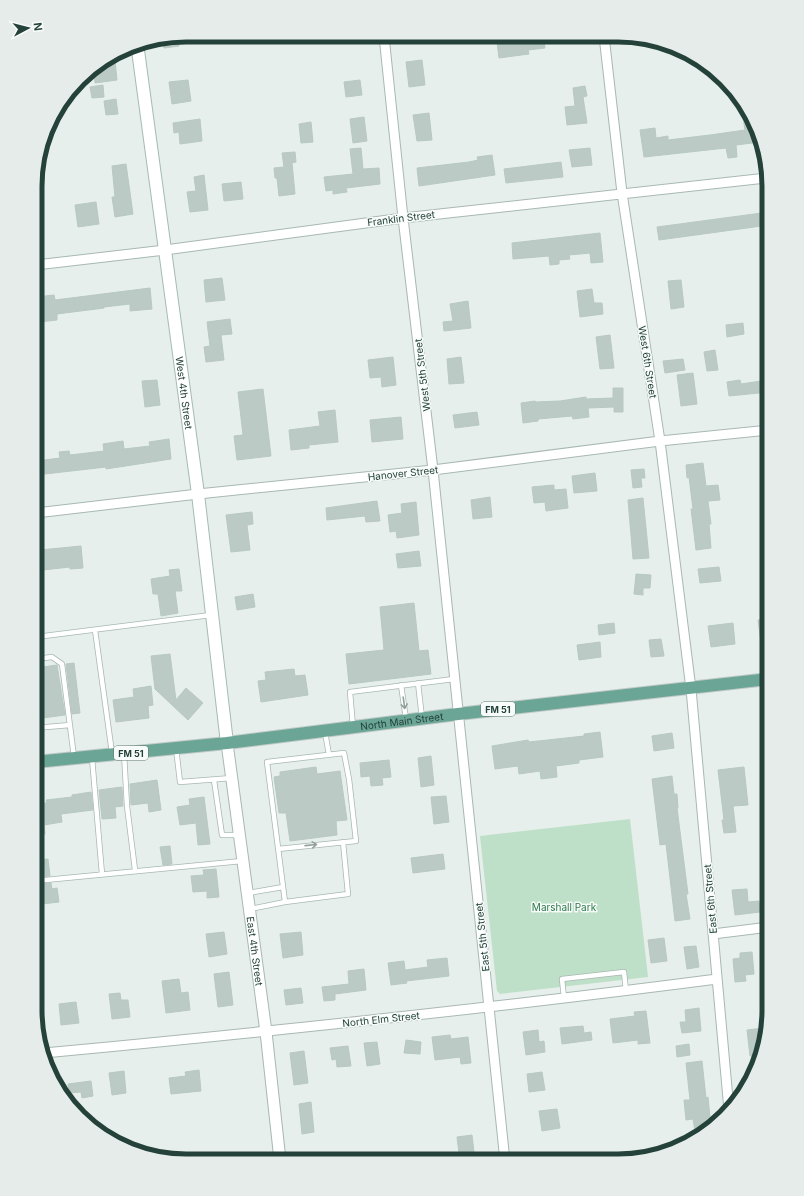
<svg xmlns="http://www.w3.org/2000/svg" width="804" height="1196" font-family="Inter,sans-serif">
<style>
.green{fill:#bfe0c8}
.building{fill:#bbcac4;stroke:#b8c9c2}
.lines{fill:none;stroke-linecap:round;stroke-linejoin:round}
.service-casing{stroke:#a8b8b2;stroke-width:6}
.minor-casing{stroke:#a8b8b2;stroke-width:11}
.tertiary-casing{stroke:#a8b8b2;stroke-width:13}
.secondary-casing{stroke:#a4bbb3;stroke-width:14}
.primary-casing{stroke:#c2cac8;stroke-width:14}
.service{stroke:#fff;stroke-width:4.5}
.minor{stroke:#fff;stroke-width:9}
.tertiary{stroke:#fff;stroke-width:11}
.secondary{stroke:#fff;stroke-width:12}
.primary{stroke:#6aa596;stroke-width:12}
.oneway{stroke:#92a09c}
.labels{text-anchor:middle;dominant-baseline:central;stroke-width:3;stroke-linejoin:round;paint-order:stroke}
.shield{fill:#f7fbf9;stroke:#637a73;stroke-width:1}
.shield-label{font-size:9px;font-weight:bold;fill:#24423a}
.street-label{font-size:10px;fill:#24423a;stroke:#f7fbf9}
.park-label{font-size:10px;fill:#2d7a4b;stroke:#f7fbf9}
.rim{fill:none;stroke:#24423a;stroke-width:5}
</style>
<rect width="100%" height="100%" fill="#e6efeb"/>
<path class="green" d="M630 819 648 977 500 994 497 991 480 836Z"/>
<path class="building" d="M178 36 179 46 164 48 163 39Z
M525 36H543L545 48 528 50 529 54 499 58 497 42 525 38Z
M422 60 425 85 409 87 406 62Z
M115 61 117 80 95 83 94 70 106 68 105 62Z
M188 80 191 101 172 104 169 82Z
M360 80 362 95 346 97 344 82Z
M103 85 104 97 92 98 90 87Z
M585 86 587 96 583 97 587 123 567 125 565 107 575 106 573 88Z
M116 99 118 114 106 115 104 101Z
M429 113 432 140 417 141 413 115Z
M751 116 757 128 760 142 736 145 737 157 728 158 726 148 644 157 640 130 655 128 656 138 668 136V140L710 135 745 130 743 117Z
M364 117 367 141 353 143 350 119Z
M200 119 202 141 180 144 179 132 174 133 173 123Z
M311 122 313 142 301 143 299 124Z
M361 148 363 169 379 168 380 184 346 188 347 192 333 194V190L326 191 324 177 353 174 350 149Z
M590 148 592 165 572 167 569 150Z
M295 152 296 162 292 163 295 194 279 196 277 178H275L274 168 284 167 282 153Z
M492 155 495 175 419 186 417 168 469 162 478 160 477 157Z
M561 162 563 177 506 183 504 169Z
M126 164 133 214 115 217 112 197H115L112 166Z
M204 175 208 210 190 212 187 192 196 191 194 177Z
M241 182 243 199 224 201 222 184Z
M96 202 99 224 78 227 75 205Z
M769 212V225L659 240 657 227Z
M600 233 603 262 591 263 590 253 569 255 570 259 559 260V264L550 265 549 256 513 259 512 243Z
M222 278 225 300 206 302 204 280Z
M681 280 684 307 671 309 668 281Z
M150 288 152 309 130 311V304L104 307V308L57 314V320L39 322 36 297 54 295 55 300Z
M592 289 594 303H602L603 314 580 317 577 291Z
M468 301 471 328 444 331 443 322 453 321 450 304Z
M230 319 232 334 221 335 224 360 206 362 204 347 210 346 207 322Z
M743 323 744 334 727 337 726 325Z
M610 335 614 368 600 369 596 337Z
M715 350 718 370 707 371 704 352Z
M393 357 396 385 382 387 381 377 370 378 368 360Z
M461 357 464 383 449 384 447 359Z
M683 359 685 370 665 373 663 361Z
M693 373 697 404 681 406 677 375Z
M157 380 160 405 145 407 142 381Z
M740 380 741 384 768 380 769 392 729 396 727 382Z
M613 388H623V412H614V407L588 408 589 417 573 419 572 416 538 419V421L523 423 521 403 535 401 536 402 560 401 586 397V399L613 398Z
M263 389 271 456 237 460 234 436 243 435 238 392Z
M335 410 338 442 309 445V448L291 450 289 430 320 426 318 412Z
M477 412 479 425 455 428 453 415Z
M401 417 403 439 372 442 370 420Z
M169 439 171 459 106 469V467L36 475V461L60 458 59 452 69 451 70 455 104 451 103 444 123 441 124 449 150 446 149 442Z
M703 463 706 486 718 485 720 500 708 501 711 524H709L711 548 696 550 691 509H693L689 477 687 478 686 465Z
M644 469 645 478H641L642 487 633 488 631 470Z
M595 473 597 491 574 493 572 476Z
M554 485V490L566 489 568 508 546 511 545 502 534 503 532 487Z
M490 497 492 517 473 519 471 500Z
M643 498 649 558 633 559 628 500Z
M377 501 380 521 366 522 365 516 327 520 326 508Z
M416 502 419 535 397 538 396 531 390 532 388 515 402 513 401 504Z
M252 512 253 524 247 525 250 550 231 552 226 515Z
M81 546 83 568 70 569V567L43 570 40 550Z
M419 551 421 566 398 568 396 554Z
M719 567 721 581 700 583 698 569Z
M179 569 182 591H175L178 613 161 616 158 594H153L151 579 170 576 169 570Z
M636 574 651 575 650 588H643V595L634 594Z
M253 594 255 607 237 610 235 597Z
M414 603 419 651 428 650 431 674 349 684 346 654 384 650 380 607Z
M769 619V641L761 642 758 620Z
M614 623 615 633 599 635 598 625Z
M733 623 735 644 711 647 708 626Z
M661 639 664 656 651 657 649 640Z
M600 642 601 657 579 660 577 645Z
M170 654 176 700 186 688 203 703 188 720 155 689 151 656Z
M74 663 80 713 72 714 66 664Z
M57 665 65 715 35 719 36 668Z
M294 669 295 676 305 675 308 695 261 702 258 681 266 680 265 672Z
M151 686 153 705 148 706 149 718 116 722 113 700 134 697 133 689Z
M600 732 603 757 579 760V763L556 766 557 777 541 779 540 771 519 774 518 766 495 769 492 746 528 740 529 742 584 736V734Z
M672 733 674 748 654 751 652 736Z
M431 756 434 785 421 787 418 758Z
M389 760 391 777 382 778 383 785 371 786 370 776 361 777 360 763Z
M316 767 317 774 340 771 347 820 336 821 337 835 290 841 286 813H279L274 777 280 776V772Z
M744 767 748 805 733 806 736 832 724 833 722 820H724L718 770Z
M672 776 674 794H677L678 808H677L688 894H686L690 919 675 921 666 844 660 845 652 779Z
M157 780 161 810 149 812 148 803 131 805 130 784Z
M122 787 123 806 115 807 116 818 102 819 99 790Z
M91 792 93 810 61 814 62 822 44 825 45 834 35 835V802L41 801V803H47L46 800 72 797V795Z
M446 796 449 822 434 824 431 797Z
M204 797 210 844 198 845 196 823 180 825 177 807 190 805 189 799Z
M170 846 172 864 163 865 160 847Z
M443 854 445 869 413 873 411 858Z
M48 859 50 876 35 877V864L40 863V860Z
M216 869 219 897 207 898V891L193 892 191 876 204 875 203 870Z
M51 883 52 889 57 888 59 902 42 904 39 884Z
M747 889 748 902 759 901 760 912 735 915 732 890Z
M224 932 227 954 209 957 206 934Z
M301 932 303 955 283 958 280 934Z
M664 938 667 961 651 963 648 940Z
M696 946 699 967 687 969 684 947Z
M752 952 754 974 745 975 746 981 735 982 733 959 740 958V953Z
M447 958 449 976 406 981 407 983 391 985 388 963 404 961 405 970 428 967 427 960Z
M364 969 366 990 335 994V1000L324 1001 322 987 349 984 348 971Z
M229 972 233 1005 218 1007 214 974Z
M179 979 181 993 188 992 190 1010 166 1013 162 981Z
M301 988 303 1003 286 1005 284 990Z
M120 993 121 1000H128L130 1017 112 1019 109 994Z
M76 1002 79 1023 61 1025 59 1004Z
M699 1008 701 1031 682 1033 680 1022H686L685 1010Z
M646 1011 650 1043 638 1044V1040L613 1043 610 1019 635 1016 634 1012Z
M583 1026 584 1033 591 1032 592 1040 562 1044 560 1028Z
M763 1028 765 1041 762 1055 750 1056 747 1030Z
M538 1030 539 1042 544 1041 545 1052 526 1055 523 1032Z
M450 1035 451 1039 468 1037 471 1063 461 1064 460 1057 435 1060 432 1037Z
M406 1040 421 1042 420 1054 404 1053Z
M377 1042 380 1064 367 1066 364 1043Z
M689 1044 690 1055 677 1057 676 1046Z
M348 1046 351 1066 337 1067 336 1059 332 1060 330 1048Z
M304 1051 308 1083 294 1085 290 1053Z
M702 1061 706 1098 708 1097 711 1128 696 1137 693 1119 686 1120 684 1100H690L686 1063Z
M199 1070 201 1091 171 1094 169 1078 186 1076 185 1072Z
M124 1071 126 1093 112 1095 109 1073Z
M542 1072 545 1090 529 1092 527 1074Z
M91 1081 93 1096 82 1098 81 1092 69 1093 68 1084Z
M311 1102 314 1132 302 1134 299 1104Z
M557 1109 560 1128 542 1131 539 1111Z
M472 1135 475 1161H460L457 1137Z"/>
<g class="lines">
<defs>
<path id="service" d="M95 630 112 753
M36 637 211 615
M36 659 52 657 62 664 74 757
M418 683 422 718
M401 685 406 719
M353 727 350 692 454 679
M35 728 70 725
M325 732 329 755
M176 748 180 782 232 778
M124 753 127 806 135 870
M92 758 102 874
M214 780 222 835H239
M278 849 356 841 349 779 344 753 267 762 285 902 348 894 343 842
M35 881 242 861
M248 893 283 887
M250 909 285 902
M564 998 562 979 624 972 626 991"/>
<path id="minor" d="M384 36 403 218 433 470 505 1161
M604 36 622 193 660 441 691 689 729 1110
M36 265 165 250 403 218 767 178
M36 513 198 494 433 470 660 441 769 430
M713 934 769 927
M44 1053C268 1032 493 1008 717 979"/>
<g id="tertiary">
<path id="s1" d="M227 743 266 1032 280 1160"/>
</g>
<g id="secondary">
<path id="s2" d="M137 43 198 494 227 743"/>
</g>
<g id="primary">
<path id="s3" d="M35 762 227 743 458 714 769 679"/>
</g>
</defs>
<use href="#service" class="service-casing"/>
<use href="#minor" class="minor-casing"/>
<use href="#tertiary" class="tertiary-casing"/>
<use href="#secondary" class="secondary-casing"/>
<use href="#primary" class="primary-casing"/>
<use href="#service" class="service"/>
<use href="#minor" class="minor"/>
<use href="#tertiary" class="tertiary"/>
<use href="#secondary" class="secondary"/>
<use href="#primary" class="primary"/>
</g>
<defs><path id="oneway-shaft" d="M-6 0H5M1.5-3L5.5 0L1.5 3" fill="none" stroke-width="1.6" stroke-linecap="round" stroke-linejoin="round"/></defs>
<g class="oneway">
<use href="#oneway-shaft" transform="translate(404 703) rotate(82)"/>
<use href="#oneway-shaft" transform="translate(311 845) rotate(-6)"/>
</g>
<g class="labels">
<g class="shield">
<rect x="481" y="702" width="34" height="14" rx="3"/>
<rect x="114" y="746" width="34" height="14" rx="3"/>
</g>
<g class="shield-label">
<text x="498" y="709">FM 51</text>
<text x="131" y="753">FM 51</text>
</g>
<g class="street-label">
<text transform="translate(401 218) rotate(-7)">Franklin Street</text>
<text transform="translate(648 362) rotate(81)">West 6th Street</text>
<text transform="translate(422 375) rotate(-97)">West 5th Street</text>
<text stroke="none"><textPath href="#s2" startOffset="353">West 4th Street</textPath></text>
<text transform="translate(403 473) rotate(-6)">Hanover Street</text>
<text stroke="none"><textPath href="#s3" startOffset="369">North Main Street</textPath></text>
<text transform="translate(710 899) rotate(-95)">East 6th Street</text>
<text transform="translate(482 937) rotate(-96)">East 5th Street</text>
<text stroke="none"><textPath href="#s1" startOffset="210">East 4th Street</textPath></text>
<text transform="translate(381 1019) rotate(-6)">North Elm Street</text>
</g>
<g class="park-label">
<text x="564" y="907">Marshall Park</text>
</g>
</g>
<path d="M0 0H804V1196H0ZM186 42H618A144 144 0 0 1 762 186V1010A144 144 0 0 1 618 1154H186A144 144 0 0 1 42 1010V186A144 144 0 0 1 186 42Z" fill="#e6ecea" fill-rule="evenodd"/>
<path class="rim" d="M186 42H618A144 144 0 0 1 762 186V1010A144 144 0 0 1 618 1154H186A144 144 0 0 1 42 1010V186A144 144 0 0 1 186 42Z"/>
<g transform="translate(28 28) rotate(83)" stroke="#f7fbf9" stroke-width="3" paint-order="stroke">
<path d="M0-3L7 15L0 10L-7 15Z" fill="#24423a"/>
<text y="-6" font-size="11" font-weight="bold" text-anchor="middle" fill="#24423a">N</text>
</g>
</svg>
